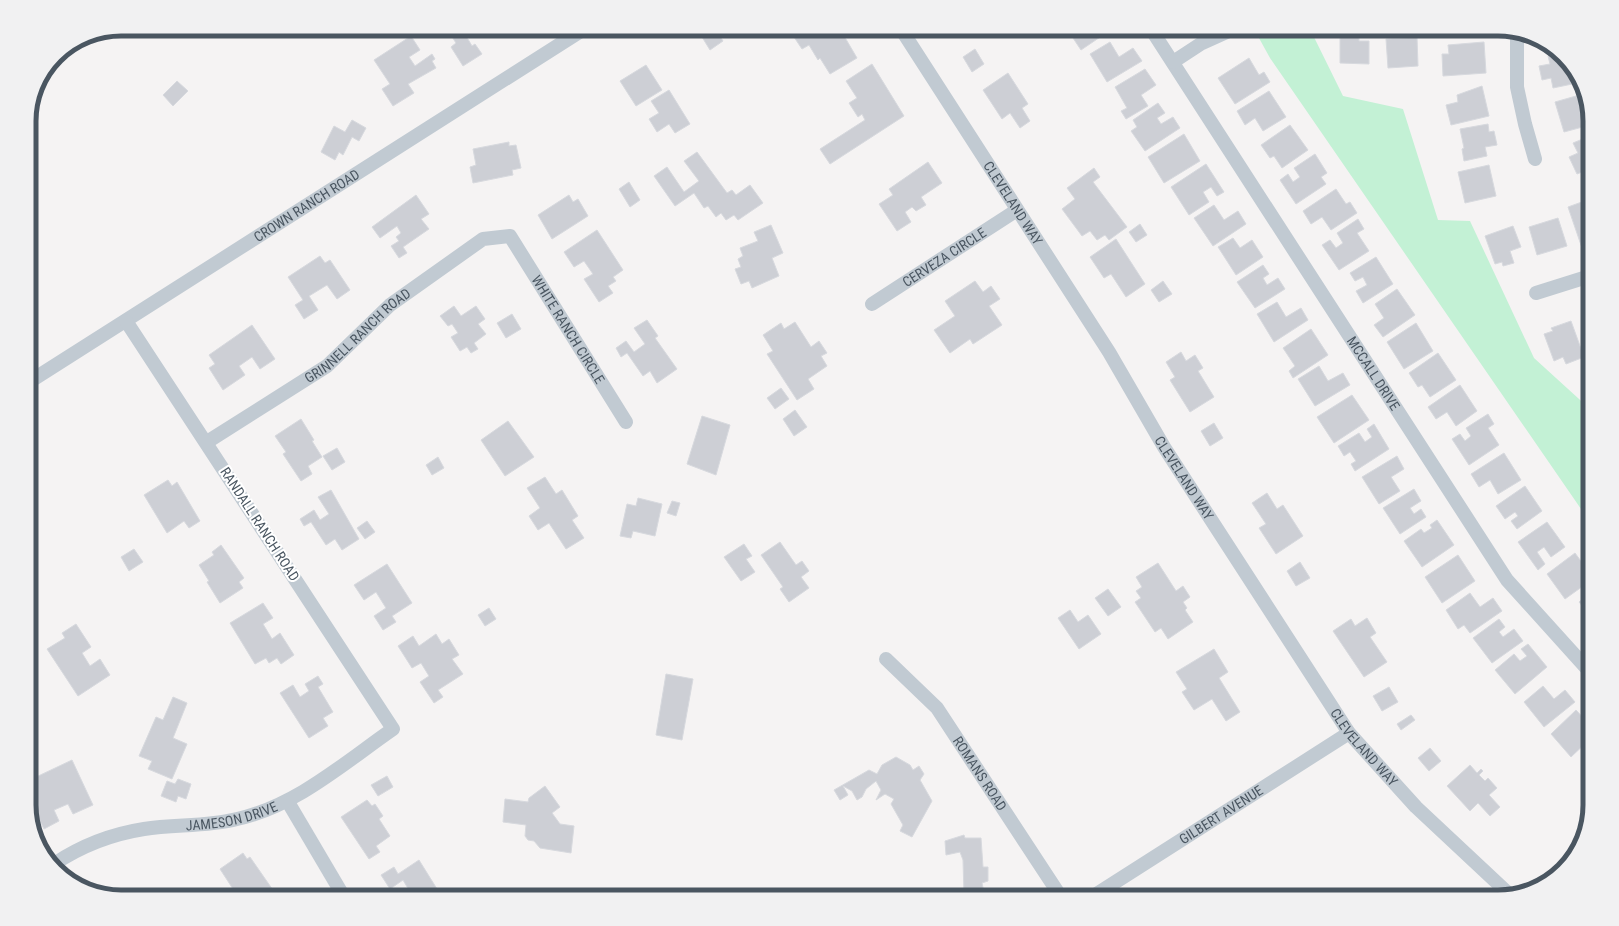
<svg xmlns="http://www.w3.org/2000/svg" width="1619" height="926" font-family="'Roboto Condensed',sans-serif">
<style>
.green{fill:#c3f1d5}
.building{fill:#cdcfd5;stroke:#d7d9de}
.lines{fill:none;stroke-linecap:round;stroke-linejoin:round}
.minor{stroke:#c1cad2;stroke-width:14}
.labels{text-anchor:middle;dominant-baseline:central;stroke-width:4;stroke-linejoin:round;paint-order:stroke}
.street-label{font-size:14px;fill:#4a5661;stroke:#fff}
.rim{fill:none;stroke:#4a5661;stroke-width:5}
</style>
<rect width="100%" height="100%" fill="#f5f3f3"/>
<path class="green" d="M1254 29H1310L1343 96 1403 109 1438 220 1470 221 1534 358 1590 409V522L1270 58Z"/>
<path class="building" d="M447 29H462L472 46 475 44 482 54 463 66 451 47 456 43Z
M715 29 723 41 710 50 702 37Z
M799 29H840L857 58 830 74 820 58 818 60 809 45 802 49 792 34Z
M1074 29H1112L1081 50 1069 32Z
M1340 32 1359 33V41H1369V64L1340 63Z
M411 36 420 50 409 57 415 66 432 54 435 59 432 61 436 68 408 84 414 93 393 106 382 89 390 84 374 60Z
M1417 37 1418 66 1388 68 1386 39Z
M1110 42 1119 57 1133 48 1142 61 1107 82 1090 54Z
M1484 42 1486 73 1443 76 1442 54H1449L1448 45Z
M975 49 984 64 972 72 963 57Z
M1558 54 1574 69 1577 83 1553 88 1551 78 1542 80 1539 66 1550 64 1548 56Z
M1249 58 1259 75 1264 72 1270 82 1235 104 1218 78Z
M872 64 904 116 830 164 820 149 865 120 862 114 858 117 849 103 857 98 846 81Z
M646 65 662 90 636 106 620 81Z
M1145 69 1156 85 1141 95 1148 106 1126 119 1121 111 1127 108 1115 87Z
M1008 73 1028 104 1022 108 1030 121 1020 128 1010 113 1002 119 983 90Z
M177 81 188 91 173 106 163 95Z
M1482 86 1489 116 1451 125 1446 105 1458 102 1457 95Z
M669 90 690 124 675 133 669 124 657 132 649 119 659 113 651 101Z
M1269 91 1286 117 1263 131 1255 118 1245 125 1237 111Z
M1583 94 1590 125 1564 132 1555 102Z
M1158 103 1165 113 1157 118 1161 124 1173 117 1180 128 1145 151 1131 131 1137 127 1133 120Z
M352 120 366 128 359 141 352 137 343 155 339 152 335 160 321 152 334 126 345 132Z
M1488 124 1489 132 1494 131 1497 145 1485 147 1487 156 1464 161 1462 149 1464 148 1460 129Z
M1290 125 1308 150 1282 168 1274 156 1270 158 1261 145Z
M1184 134 1200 161 1164 183 1148 157Z
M1590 136V169L1577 174 1569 157 1578 153 1573 143Z
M509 142V146L516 145 521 168 512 170 513 175 473 183 470 167 476 165 473 149Z
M697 152 727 193 732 190 736 195 750 185 763 203 738 220 734 215 726 220 721 213 716 217 708 206 704 208 694 193 675 206 654 176 667 167 684 192 699 181 684 161Z
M1315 154 1327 173 1321 177 1326 184 1296 204 1280 180 1288 174 1293 182 1300 177 1294 168Z
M928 162 942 183 921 197 926 205 916 211 912 207 905 212 911 222 897 231 879 204 893 195 889 189Z
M1206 164 1224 192 1217 196 1211 187 1203 192 1209 202 1189 215 1171 187Z
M1489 165 1496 196 1465 203 1458 172Z
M1094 168 1100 177 1093 182 1127 227 1109 240 1105 235 1097 240 1090 231 1082 236 1062 209 1075 199 1067 188Z
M629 182 640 200 630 207 619 189Z
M1336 189 1346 204 1350 202 1357 213 1331 230 1322 217 1311 224 1303 211Z
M416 195 429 214 421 219 429 229 403 247 407 253 399 258 391 246 399 241 396 237 401 233 397 226 380 238 372 227Z
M569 195 573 202 578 199 588 216 552 239 538 215Z
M1590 199V245L1582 248 1568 207Z
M1214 205 1224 220 1238 211 1246 224 1213 246 1194 218Z
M1558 218 1567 246 1537 255 1529 227Z
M1358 219 1364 229 1357 233 1369 251 1339 270 1322 245 1330 240 1336 248 1343 243 1337 233Z
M1140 224 1147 235 1136 242 1129 232Z
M771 225 783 253 772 258 779 276 752 288 749 281 741 284 735 269 741 267 738 259 743 256 740 248 758 241 754 232Z
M1513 226 1521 247 1510 251 1514 263 1503 266 1502 262 1495 264 1485 236Z
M597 230 623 270 613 277 616 281 608 286 613 293 599 302 584 279 593 274 584 261 574 267 564 252Z
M1233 238 1240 248 1252 240 1263 257 1236 275 1218 247Z
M1116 239 1145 284 1126 297 1111 274 1104 278 1090 257Z
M320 256 325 263 330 260 350 290 337 299 327 285 309 296 318 310 304 319 295 305 303 300 288 277Z
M1376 257 1393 284 1363 303 1356 291 1367 285 1363 277 1355 281 1350 273Z
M1263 265 1269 274 1263 278 1267 285 1278 278 1285 289 1255 308 1237 282Z
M975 281 983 292 991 286 1000 299 989 306 1002 325 973 344 970 339 950 353 934 330 955 316 945 301Z
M1163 281 1172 294 1159 302 1151 290Z
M1397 289 1415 315 1383 337 1374 325 1384 318 1375 304Z
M1277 302 1286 317 1301 308 1308 320 1274 342 1257 314Z
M454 306 461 316 476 306 485 319 478 324 486 334 474 343 478 349 471 353 467 347 460 351 451 337 458 333 452 324 448 326 440 316Z
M1590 309V336L1582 312Z
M512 314 521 329 506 338 497 323Z
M647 320 658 336 655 338 677 369 657 383 650 371 643 376 627 353 621 357 616 348 626 341 634 352 645 344 634 328Z
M1571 321 1584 357 1566 364 1563 357 1554 361 1544 334 1553 331 1551 328Z
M795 322 811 347 819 341 827 353 821 356 827 366 808 379 814 389 797 400 767 354 773 351 763 335 781 323 784 329Z
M1416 323 1433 351 1404 369 1387 342Z
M252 325 275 359 260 369 252 357 239 366 245 375 223 390 209 368 215 364 209 355Z
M1311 329 1328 355 1293 378 1289 371 1295 366 1283 348Z
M1181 352 1186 361 1195 355 1203 368 1198 371 1214 397 1190 412 1170 380 1175 377 1166 362Z
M1438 353 1456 380 1430 397 1422 385 1418 387 1409 373Z
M1319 366 1328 381 1343 373 1350 385 1315 406 1298 379Z
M1460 385 1477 411 1456 426 1447 412 1436 419 1428 407Z
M781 388 789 399 775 409 767 398Z
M1352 395 1369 420 1334 443 1317 417Z
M795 410 807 427 794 436 783 419Z
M1488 414 1494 424 1488 428 1499 445 1469 465 1452 439 1460 434 1465 441 1471 436 1466 428Z
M702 416 730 425 716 475 687 464Z
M301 419 314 440 312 441 322 457 308 466 312 474 301 481 283 454 286 452 275 436Z
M508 421 534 457 505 476 481 440Z
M1214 423 1223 438 1210 446 1201 431Z
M1374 424 1389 449 1355 471 1351 464 1356 461 1350 452 1344 456 1338 446 1359 433 1365 442 1372 437 1367 429Z
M337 448 345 462 332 470 323 456Z
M1504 453 1521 480 1498 494 1490 480 1479 487 1471 474Z
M1397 456 1404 469 1391 477 1400 491 1379 504 1362 477Z
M438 457 444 468 432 475 426 465Z
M545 477 556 494 562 490 578 516 572 520 584 538 566 549 549 523 538 530 529 516 540 508 527 488Z
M168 480 172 486 177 482 200 521 189 528 184 521 167 533 144 495Z
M1525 486 1542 511 1517 529 1511 521 1518 516 1515 512 1505 519 1496 506Z
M1414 489 1421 501 1410 508 1414 514 1421 509 1426 517 1400 534 1383 508Z
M331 490 359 539 342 550 335 539 326 545 311 522 304 526 300 519 314 510 320 520 329 514 318 497Z
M1267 493 1277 509 1283 505 1303 536 1276 554 1259 528 1266 524 1252 503Z
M638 498 662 504 655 536 633 531 631 538 620 536 627 504 636 506Z
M672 501 680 503 676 516 667 513Z
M1437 520 1454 545 1422 567 1404 541 1421 529 1424 533 1432 528 1430 525Z
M367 521 375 532 365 539 357 528Z
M1547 522 1565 547 1551 557 1544 547 1537 552 1545 564 1538 570 1518 542Z
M780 542 796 565 802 561 809 571 801 577 809 588 789 602 780 589 783 587 761 555Z
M744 544 752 556 746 559 755 572 741 581 724 557Z
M221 545 244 578 239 582 243 588 220 603 207 582 209 581 199 565 214 555 212 552Z
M134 549 143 562 129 571 121 557Z
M1575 553 1586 568 1590 565V581L1565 599 1547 574Z
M1458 555 1475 581 1442 603 1425 577Z
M1300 562 1310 578 1296 586 1287 571Z
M1158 563 1176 591 1183 586 1190 597 1183 602 1187 608 1185 610 1193 622 1168 639 1161 628 1155 632 1135 602 1141 598 1136 591 1142 587 1136 577Z
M387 564 412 603 392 616 396 622 383 630 374 616 386 608 376 592 364 600 354 585Z
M1108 589 1121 607 1108 616 1095 598Z
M1470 593 1480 607 1493 598 1502 611 1470 633 1464 625 1458 629 1446 610Z
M1590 593V615L1579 602Z
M263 603 273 618 263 624 272 639 280 633 294 655 281 664 277 658 269 663 266 658 255 664 230 623Z
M489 608 496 619 485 626 478 615Z
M1070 610 1078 622 1088 615 1101 634 1079 649 1058 618Z
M1367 618 1376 633 1370 637 1387 662 1364 677 1333 631 1351 619 1355 626Z
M1499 619 1505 627 1499 632 1503 637 1514 629 1523 641 1492 663 1473 638Z
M1590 619V634L1583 625Z
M76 624 91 647 82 653 90 666 100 659 110 675 78 696 47 649 65 638 62 633Z
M436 634 442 644 449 639 459 655 452 659 463 674 438 690 443 697 434 703 420 682 429 676 421 663 412 668 398 646 413 636 419 646Z
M1528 644 1547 667 1515 694 1495 670 1514 654 1520 661 1527 656 1521 649Z
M1214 649 1228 672 1219 678 1240 712 1226 721 1212 699 1194 710 1182 692 1187 689 1176 672Z
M666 674 693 679 682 740 656 735Z
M318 676 323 684 318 687 333 712 323 718 328 726 309 738 280 693 293 685 300 697 309 691 305 684Z
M1543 686 1554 699 1565 690 1575 702 1544 727 1524 702Z
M1389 687 1398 702 1382 711 1373 696Z
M173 697 187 703 173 738 187 744 172 779 148 769 152 761 139 756 156 717 163 720Z
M1576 710 1588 723 1585 726 1590 732V739L1571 757 1551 734Z
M1411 715 1415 720 1401 730 1397 724Z
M1430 748 1441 761 1429 771 1418 758Z
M896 757 910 765 913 770 919 766 924 774 920 780 932 801 912 837 900 831 903 825 891 804 894 799 885 794 876 800 881 790 876 781 866 789 862 797 857 800 852 791 843 786 848 795 840 800 834 790 869 770 877 774 882 765Z
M72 760 93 805 73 814 68 804 54 810 59 821 44 829 31 803 29 804V770L34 778Z
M1470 765 1477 773 1481 769 1483 771 1479 775 1485 781 1488 778 1497 788 1489 795 1500 807 1490 816 1478 803 1470 811 1447 786Z
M387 776 393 787 378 796 371 785Z
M178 779 191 784 186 799 178 796 176 802 161 796 167 781 175 784Z
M545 786 560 807 552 813 560 824 574 826 571 853 540 848 534 841 528 840 525 836 526 825 503 822 505 799 528 802 529 798Z
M367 800 372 806 375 804 383 816 379 819 390 836 376 846 380 852 369 859 341 817Z
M964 835 965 838H981L983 867H988V881L982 883 985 897H923V894H944L958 889V895L964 894 963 860 960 852 946 855 945 841Z
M243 853 247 859 250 857 275 893 269 897H260L259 895 255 897H241L235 888 233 889 220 869Z
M419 860 442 897H413L403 880 390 889 381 875 394 867 398 874Z"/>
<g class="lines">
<g class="minor">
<path id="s1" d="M901 29 1109 352 1164 447 1349 733 1416 807 1509 894"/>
<path id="s2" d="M1151 29 1507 580 1590 672"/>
<path d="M1517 34V87L1525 124 1535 159"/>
<path d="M1173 62 1202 43 1233 29"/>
<path d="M1536 293 1590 276"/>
<path id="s3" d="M872 304 1017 210"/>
<path id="s4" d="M29 382 584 29"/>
<path id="s5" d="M207 442 327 366 390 305 483 239 510 236 626 422"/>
<path id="s6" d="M886 659 937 708 1061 897"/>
<path d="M288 802 344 897"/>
<path id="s7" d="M54 864C81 846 112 834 144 829 175 824 206 827 237 819 296 806 344 763 393 729L126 321"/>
<path id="s8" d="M1092 897 1349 733"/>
</g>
</g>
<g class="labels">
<g class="street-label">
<text stroke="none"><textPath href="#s1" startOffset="207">CLEVELAND WAY</textPath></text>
<text stroke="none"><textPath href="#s4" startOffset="329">CROWN RANCH ROAD</textPath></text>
<text stroke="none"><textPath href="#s3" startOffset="86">CERVEZA CIRCLE</textPath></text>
<text stroke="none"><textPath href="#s5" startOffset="481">WHITE RANCH CIRCLE</textPath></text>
<text stroke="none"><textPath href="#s5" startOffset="185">GRINNELL RANCH ROAD</textPath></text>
<text stroke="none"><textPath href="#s2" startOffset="410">MCCALL DRIVE</textPath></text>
<text stroke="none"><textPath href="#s1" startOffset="531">CLEVELAND WAY</textPath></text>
<text transform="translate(260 524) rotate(57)">RANDALL RANCH ROAD</text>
<text stroke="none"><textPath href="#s1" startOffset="855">CLEVELAND WAY</textPath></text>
<text stroke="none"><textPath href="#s6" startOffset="149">ROMANS ROAD</textPath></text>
<text stroke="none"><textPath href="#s7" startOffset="186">JAMESON DRIVE</textPath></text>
<text stroke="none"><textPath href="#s8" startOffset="153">GILBERT AVENUE</textPath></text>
</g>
</g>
<path d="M0 0H1619V926H0ZM121 36H1498A85 85 0 0 1 1583 121V805A85 85 0 0 1 1498 890H121A85 85 0 0 1 36 805V121A85 85 0 0 1 121 36Z" fill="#f1f1f2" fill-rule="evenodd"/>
<path class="rim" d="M121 36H1498A85 85 0 0 1 1583 121V805A85 85 0 0 1 1498 890H121A85 85 0 0 1 36 805V121A85 85 0 0 1 121 36Z"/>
</svg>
